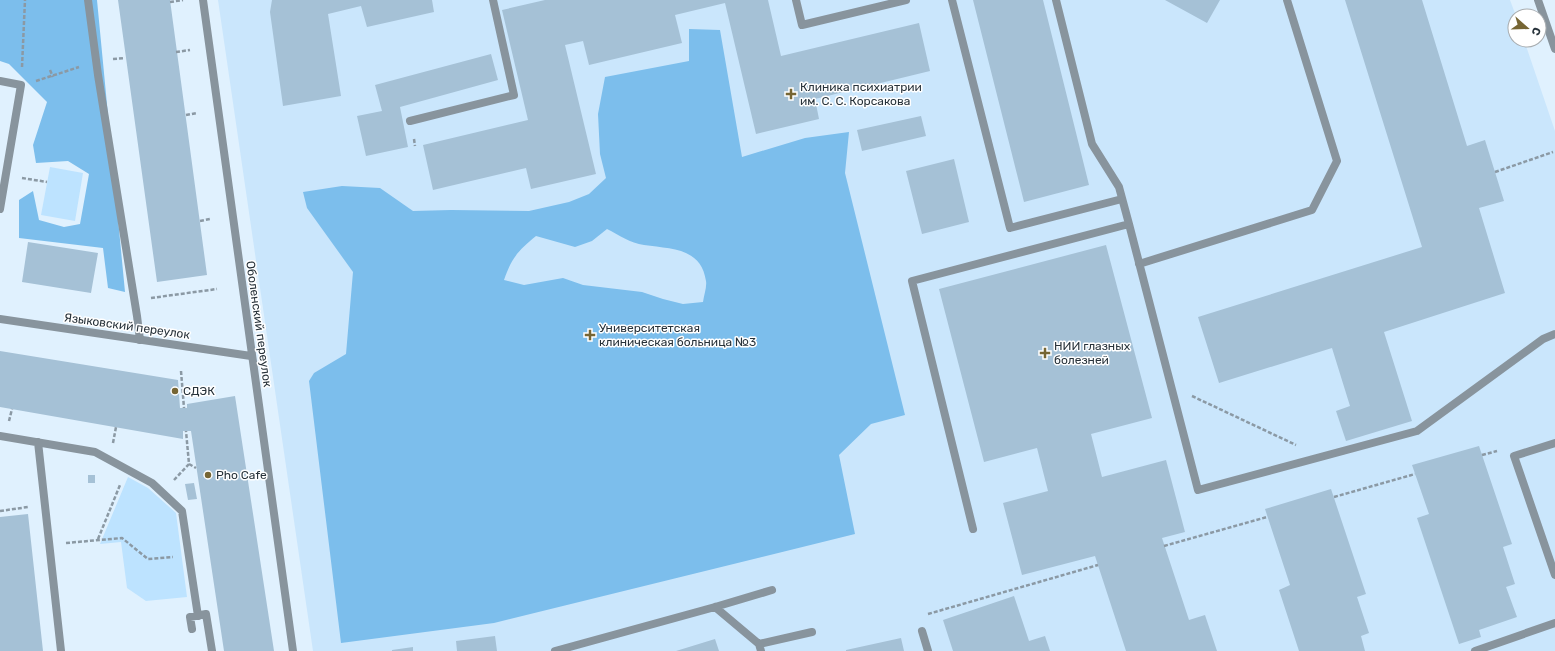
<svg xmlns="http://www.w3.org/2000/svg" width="1555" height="651" font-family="Rubik,sans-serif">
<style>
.built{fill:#cae6fc}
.green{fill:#bde3ff}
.forest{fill:#7cbeec;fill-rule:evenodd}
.building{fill:#a5c1d6}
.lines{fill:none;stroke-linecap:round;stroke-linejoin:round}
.path{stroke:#8b99a4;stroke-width:2.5;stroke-dasharray:4 2;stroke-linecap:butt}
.lane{stroke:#88949d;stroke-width:8}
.street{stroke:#88949d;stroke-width:8}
.poi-dot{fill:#766533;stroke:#fff;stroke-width:1.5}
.labels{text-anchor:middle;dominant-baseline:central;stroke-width:3;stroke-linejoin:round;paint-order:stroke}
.poi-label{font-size:12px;fill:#27323a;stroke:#fff;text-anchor:start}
.street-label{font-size:12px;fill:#27323a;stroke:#fff}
</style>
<rect width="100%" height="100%" fill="#e0f1fe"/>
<path class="built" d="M218 0H1510L1516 16 1515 40H1524L1555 131V651H313Z"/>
<path class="green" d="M50 167 83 173 75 221 41 215Z
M128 477 148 488 176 513 187 597 146 601 127 588 121 542 100 544Z"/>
<path class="forest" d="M0 0H97L125 292 108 288 103 248 19 238V200L33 191 39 220 64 227 80 224 89 174 68 161 36 163 33 145 47 102 9 64 0 61Z
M689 29 720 30 742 157 805 138 849 132 845 173 905 415 871 424 839 455 855 534 494 623 341 643 309 381 314 373 346 354 353 272 307 208 303 192 342 186 380 188 413 211 451 210 529 211 569 202 589 194 606 178 600 154 598 114 605 77 689 61ZM607 229C619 235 630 243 644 245 670 249 701 247 706 281 707 287 704 295 703 302L683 304 663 299 642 292 583 285 563 278 524 285 504 280C512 257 518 251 536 236L575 247 592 241Z"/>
<path class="building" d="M118 0H170L207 275 157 282Z
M272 0H432L434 12 367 27 361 6 328 14 341 96 283 106 270 12Z
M545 0H768L781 56 919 23 930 71 815 99 819 119 756 134 725 3 675 15 682 43 589 65 583 41 565 45 596 174 531 189 526 168 433 190 423 145 528 120 502 10Z
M973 0H1043L1089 185 1024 202Z
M1165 0H1220L1207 23Z
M1345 0H1422L1467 146 1485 140 1504 201 1479 208 1505 293 1384 332 1412 421 1346 441 1336 411 1350 406 1332 348 1219 383 1198 317 1422 247Z
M491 54 498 80 400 107 408 147 366 156 357 116 382 111 375 85Z
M921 116 926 136 862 151 857 130Z
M954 159 969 222 922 234 906 171Z
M28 242 98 253 91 293 22 282Z
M1106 245 1152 418 1091 434 1102 477 1166 460 1185 532 1162 538 1189 620 1205 615 1217 651H1126L1095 556 1022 575 1003 503 1048 491 1037 448 984 462 939 289Z
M0 351 178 380 180 408H187V404L235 396 274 651H224L191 431H183V439L0 407Z
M1479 446 1512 544 1503 547 1515 584 1506 587 1517 617 1479 630 1481 637 1459 644 1417 518 1429 514 1412 465Z
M88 475H95V483H88Z
M194 483 197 499 188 500 185 484Z
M1331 489 1366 594 1357 597 1369 633 1361 636 1365 651H1299L1279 590 1290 585 1265 509Z
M28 514 43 651H0V517Z
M1014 596 1029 641 1045 636 1050 651H953L943 620Z
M495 636 497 651H457L456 641Z
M901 638 904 651H846V650Z
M715 639 719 651H676Z
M413 647V651H392V650Z"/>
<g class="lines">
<path class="path" d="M170 2 183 0
M176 52 190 50
M113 59 125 58
M22 67 25 0
M50 70 53 77
M36 81 79 67
M186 115 197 113
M414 139 415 146
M1495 172 1553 152
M22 178 47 182
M200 221 210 219
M151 298 217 289
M181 371 184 408
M1192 396 1296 445
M9 421 12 409
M113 443 116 427
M1482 455 1497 451
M189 464 196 468
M174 480 189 464 186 431
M1334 497 1415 474
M0 511 28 507
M98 539 120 485
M66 543 122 538 148 559 173 557
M1164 546 1267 517
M928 614 1098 565"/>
<path class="lane" d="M88 0 98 75 137 316 140 340
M796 0 802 25 906 0
M952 0 1010 228 1122 199
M1056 0 1092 144 1119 187 1129 224
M0 81 21 85 0 209
M410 121 514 95 493 0
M1139 264 1312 210 1337 161 1287 0
M0 436 95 452 152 483 182 511 198 616
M38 442 61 651
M1555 443 1514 456 1555 575
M973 529 912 281 1129 224 1198 490 1417 431 1543 339 1555 334
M715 607 759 644 761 651
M192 629 190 617 206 614 212 651
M922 631 928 651
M759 644 812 632
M555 651 715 607 772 590
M1475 651 1555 623"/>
<path class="street" d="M203 0 293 651
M1538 0 1555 49
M0 319 251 356"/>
</g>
<g class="poi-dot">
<path d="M789 88h4v4h4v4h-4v4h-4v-4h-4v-4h4z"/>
<path d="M588 329h4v4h4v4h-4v4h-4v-4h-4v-4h4z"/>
<path d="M1043 347h4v4h4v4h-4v4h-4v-4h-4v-4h4z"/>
<circle cx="175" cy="391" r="4"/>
<circle cx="208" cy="475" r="4"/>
</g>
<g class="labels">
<g class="poi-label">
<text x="800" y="87">Клиника психиатрии<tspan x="800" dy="14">им. С. С. Корсакова</tspan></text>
<text x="599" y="328">Университетская<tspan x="599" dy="14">клиническая больница №3</tspan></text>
<text x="1054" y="346">НИИ глазных<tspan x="1054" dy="14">болезней</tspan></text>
<text x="183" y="391">СДЭК</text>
<text x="216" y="475">Pho Cafe</text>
</g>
<g class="street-label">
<text transform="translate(259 324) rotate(82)">Оболенский переулок</text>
<text transform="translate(127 326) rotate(8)">Языковский переулок</text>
</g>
</g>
<g transform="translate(1527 28) rotate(110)"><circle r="19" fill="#ffffff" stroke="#a9adb0"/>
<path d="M0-3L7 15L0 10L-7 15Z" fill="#766533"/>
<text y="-6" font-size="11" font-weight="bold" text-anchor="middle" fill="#27323a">С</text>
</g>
</svg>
